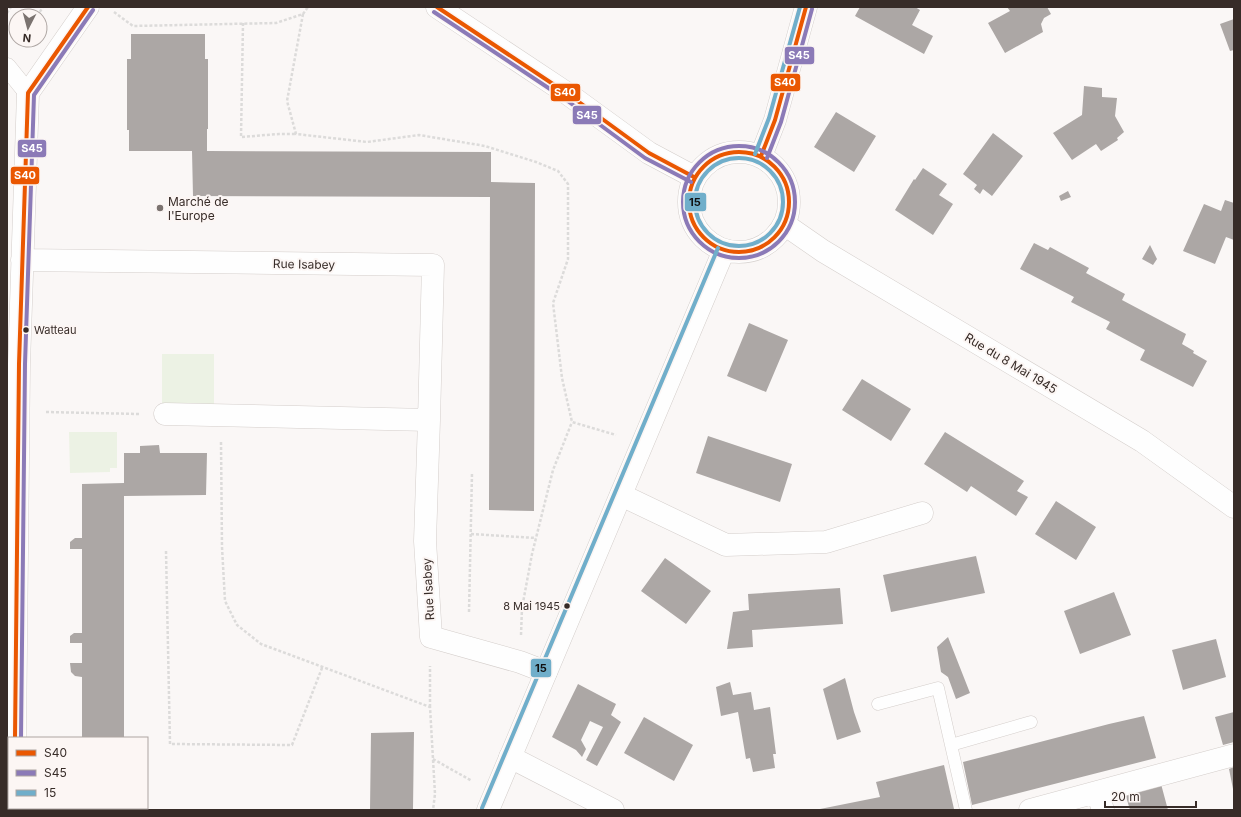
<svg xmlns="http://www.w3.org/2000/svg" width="1241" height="817" font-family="Inter,sans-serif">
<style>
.green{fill:#ecf2e4}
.building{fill:#aca7a5}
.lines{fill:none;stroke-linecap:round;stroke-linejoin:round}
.service-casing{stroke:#d4cecb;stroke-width:13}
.pedestrian-casing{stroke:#d4cecb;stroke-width:19}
.minor-casing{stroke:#d4cecb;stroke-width:23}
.tertiary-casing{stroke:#d4cecb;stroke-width:23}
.path{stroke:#dcdbda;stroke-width:2.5;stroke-dasharray:3 2;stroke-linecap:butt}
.service{stroke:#fefefe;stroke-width:12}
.pedestrian{stroke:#fefefe;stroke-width:18}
.minor{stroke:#fefefe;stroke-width:22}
.tertiary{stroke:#fefefe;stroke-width:22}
.bus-1-casing{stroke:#fcf6f4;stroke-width:7}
.bus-2-casing{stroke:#fcf6f4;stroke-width:7}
.bus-3-casing{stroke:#fcf6f4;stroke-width:7}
.bus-1{stroke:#ea5701;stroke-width:4}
.bus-2{stroke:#8b7ab7;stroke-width:4}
.bus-3{stroke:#70aeca;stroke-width:4}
.poi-dot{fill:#7b7370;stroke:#fcf6f4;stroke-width:1.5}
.bus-dot{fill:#372c28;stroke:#fcf6f4;stroke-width:1.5}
.labels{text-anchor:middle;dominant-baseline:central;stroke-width:4;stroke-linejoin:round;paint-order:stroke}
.bus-label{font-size:11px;fill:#372c28;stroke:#fcf6f4;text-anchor:start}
.poi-label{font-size:12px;fill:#372c28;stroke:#fcf6f4;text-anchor:start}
.street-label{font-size:12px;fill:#372c28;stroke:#fcf6f4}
.line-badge{stroke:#fcf6f4;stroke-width:1.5}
.badge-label{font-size:11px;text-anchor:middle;font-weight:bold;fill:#fff}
.pale-badge-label{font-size:11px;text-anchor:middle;font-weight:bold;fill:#111}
</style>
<rect width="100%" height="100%" fill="#faf7f6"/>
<path class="green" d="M162 354H214V404L162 403Z
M69 432H117V468H110V472L70 473Z"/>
<path class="building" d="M860 7H915L920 10 912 25 933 36 924 54 855 16Z
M1007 7H1047L1051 14 1044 18 1041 24 1043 32 1005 53 988 23 1010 11Z
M1234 19V50L1230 51 1220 24Z
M131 34H205V59H208V129H207V151L491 152V182L535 183 534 511 489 510 490 197 193 196 192 151H129V130H127V59H131Z
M1084 86 1102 88V97L1117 98 1115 116 1124 132 1117 138 1118 140 1101 151 1096 144 1072 160 1053 133 1082 115Z
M836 112 876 136 854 172 814 147Z
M993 133 1023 156 992 196 983 189 980 194 974 189 977 185 963 174Z
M923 168 947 184 939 195 953 204 933 235 895 210 914 179 915 180Z
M1068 191 1071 197 1061 201 1059 196Z
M1225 200 1234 203V240L1226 237 1215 264 1183 251 1204 204 1221 211Z
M1034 243 1048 250 1050 247 1089 268 1086 273 1125 294 1122 300 1186 334 1182 344 1194 351 1193 353 1207 361 1193 387 1140 360 1145 350 1106 329 1110 322 1071 302 1074 297 1020 269Z
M1150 245 1157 259 1153 265 1142 259Z
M749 323 788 340 766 392 727 376Z
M862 379 911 409 891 441 842 410Z
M945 432 1024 481 1017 491 1028 497 1016 516 971 486 967 492 924 464Z
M708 436 792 464 780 502 696 473Z
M159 445 160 453H207L206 495 124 496V738H82V677L75 676 71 672 70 663H82V643H70V636L74 633H82V549H70V542L75 538H82V484L124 483V453H140V446Z
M1056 501 1096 527 1076 560 1035 534Z
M976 556 985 593 891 612 883 575Z
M665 558 711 591 686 624 641 591Z
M840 588 843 624 752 630 753 647 727 649 733 612 749 610 748 594Z
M1114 592 1131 635 1080 654 1064 611Z
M948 637 970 693 956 699 948 677 941 672 937 647Z
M1216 639 1226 677 1183 690 1172 650Z
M845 678 854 712 861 732 837 740 823 689Z
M730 682 733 695 751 692 754 710 770 707 776 754H773L775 768 753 772 750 758 746 759 738 712 721 716 716 687Z
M578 684 616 704 611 715 621 722 597 766 586 760 603 727 590 721 581 740 586 749 582 757 576 750 552 737Z
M1234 712V742L1223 745 1215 717Z
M1144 716 1156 758 972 805 963 762 1109 724Z
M644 717 693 745 674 781 624 753Z
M414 732 413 810H370L371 733Z
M944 765 954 809 950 810H815L880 797 876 782Z
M1234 767V789H1233L1229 769Z
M1161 784 1168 810H1130L1125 793Z
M82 808H124V810H82Z"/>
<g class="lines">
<defs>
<path id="service" d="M878 704 938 688 951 745
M966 810 951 745 1031 722"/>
<path id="pedestrian" d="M7 67 28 93"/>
<path id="minor" d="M22 260 433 265 429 420
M165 414 429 420 425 541 431 637 520 662 546 672
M621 495 726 545 826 542 922 513
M15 738 19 364 28 93 88 7
M510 757 613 810
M1097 792 1103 810
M14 810V808
M1030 810 1234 755"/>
<path id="tertiary" d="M437 7 568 94 649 153 694 177
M689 202a50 50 0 1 1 100 0a50 50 0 1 1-100 0Z
M761 156 775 120 806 7
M784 224 823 251 1142 441 1234 507
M488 810 724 250"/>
</defs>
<use href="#service" class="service-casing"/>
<use href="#pedestrian" class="pedestrian-casing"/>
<use href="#minor" class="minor-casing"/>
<use href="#tertiary" class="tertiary-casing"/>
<path class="path" d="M114 12 133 26 276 23 303 14 308 7
M7 13 11 7
M303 14 287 101 296 134 367 142 419 135 485 146 536 162 558 171 568 184V259L553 303 562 378 572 422 616 435
M37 16 43 7
M243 23 241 137 279 134H296
M46 412 139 414
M221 442 222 547 225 601 237 625 261 644 430 707 435 794 433 810
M471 534 536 538
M166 551 170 744 292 745 322 668
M469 612 472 473
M521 635 522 608 532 554 553 470 572 422
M430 707V666
M433 759 472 781"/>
<use href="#service" class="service"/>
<use href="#pedestrian" class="pedestrian"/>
<use href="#minor" class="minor"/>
<use href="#tertiary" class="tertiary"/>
<defs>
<path id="bus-1" d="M437 7 568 94 649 153 694 177
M689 202a50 50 0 1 1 100 0a50 50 0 1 1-100 0Z
M761 156 775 120 806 7
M15 738 19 364 28 93 88 7"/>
<path id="bus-2" d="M434 12 565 99 645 158 691 182
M683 202a56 56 0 1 1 112 0a56 56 0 1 1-112 0Z
M767 158 781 122 812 9
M21 738 25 364 34 95 93 10"/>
<path id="bus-3" d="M755 154 769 118 800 7
M695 202a44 44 0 1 1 88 0a44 44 0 1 1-88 0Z
M482 808 718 248"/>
</defs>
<use href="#bus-1" class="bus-1-casing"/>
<use href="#bus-2" class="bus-2-casing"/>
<use href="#bus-3" class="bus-3-casing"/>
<use href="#bus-1" class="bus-1"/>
<use href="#bus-2" class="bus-2"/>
<use href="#bus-3" class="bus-3"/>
</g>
<circle class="poi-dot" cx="160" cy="208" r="4"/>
<g class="bus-dot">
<circle cx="26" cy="330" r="3.5"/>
<circle cx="567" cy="606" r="3.5"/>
</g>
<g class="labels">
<g class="bus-label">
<text x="34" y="330">Watteau</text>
<text x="560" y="606" text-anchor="end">8 Mai 1945</text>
</g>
<g class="poi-label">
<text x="168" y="201">Marché de<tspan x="168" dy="14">l'Europe</tspan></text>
</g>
<g class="street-label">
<text transform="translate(304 264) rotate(1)">Rue Isabey</text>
<text transform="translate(1011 363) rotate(31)">Rue du 8 Mai 1945</text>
<text transform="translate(428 589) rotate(-93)">Rue Isabey</text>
</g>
</g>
<g class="line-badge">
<rect x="784" y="46" width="31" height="19" rx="4" fill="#8b7ab7"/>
<rect x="770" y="73" width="31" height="19" rx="4" fill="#ea5701"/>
<rect x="550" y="83" width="31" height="19" rx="4" fill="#ea5701"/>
<rect x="572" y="105" width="30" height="20" rx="4" fill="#8b7ab7"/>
<rect x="17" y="139" width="30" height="19" rx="4" fill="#8b7ab7"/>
<rect x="10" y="166" width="30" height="19" rx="4" fill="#ea5701"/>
<rect x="684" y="192" width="23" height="20" rx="4" fill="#70aeca"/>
<rect x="530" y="658" width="22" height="20" rx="4" fill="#70aeca"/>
</g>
<g class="badge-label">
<text x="799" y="59">S45</text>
<text x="785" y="86">S40</text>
<text x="565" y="96">S40</text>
<text x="587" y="119">S45</text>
<text x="32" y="152">S45</text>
<text x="25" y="179">S40</text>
</g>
<g class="pale-badge-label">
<text x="695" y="206">15</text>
<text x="541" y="672">15</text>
</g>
<rect width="1241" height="817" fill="none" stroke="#372c28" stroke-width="16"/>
<rect x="8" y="737" width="140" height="72" fill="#fcf6f4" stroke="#ada5a2"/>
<rect x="16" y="750" width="20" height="6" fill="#ea5701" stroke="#ada5a2"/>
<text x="44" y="757" font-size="12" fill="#372c28">S40</text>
<rect x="16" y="770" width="20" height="6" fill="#8b7ab7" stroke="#ada5a2"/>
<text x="44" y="777" font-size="12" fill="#372c28">S45</text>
<rect x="16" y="790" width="20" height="6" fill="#70aeca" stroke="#ada5a2"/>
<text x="44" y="797" font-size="12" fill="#372c28">15</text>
<g transform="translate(28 28) rotate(186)"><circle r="19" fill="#fcf6f4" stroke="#ada5a2"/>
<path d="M0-3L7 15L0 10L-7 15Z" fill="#7b7370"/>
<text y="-6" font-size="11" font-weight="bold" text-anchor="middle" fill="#372c28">N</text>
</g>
<path d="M1105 801v6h91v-6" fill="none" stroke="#372c28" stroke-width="2"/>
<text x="1111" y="801" font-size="12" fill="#372c28" stroke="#fcf6f4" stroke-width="3" paint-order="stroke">20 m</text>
</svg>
